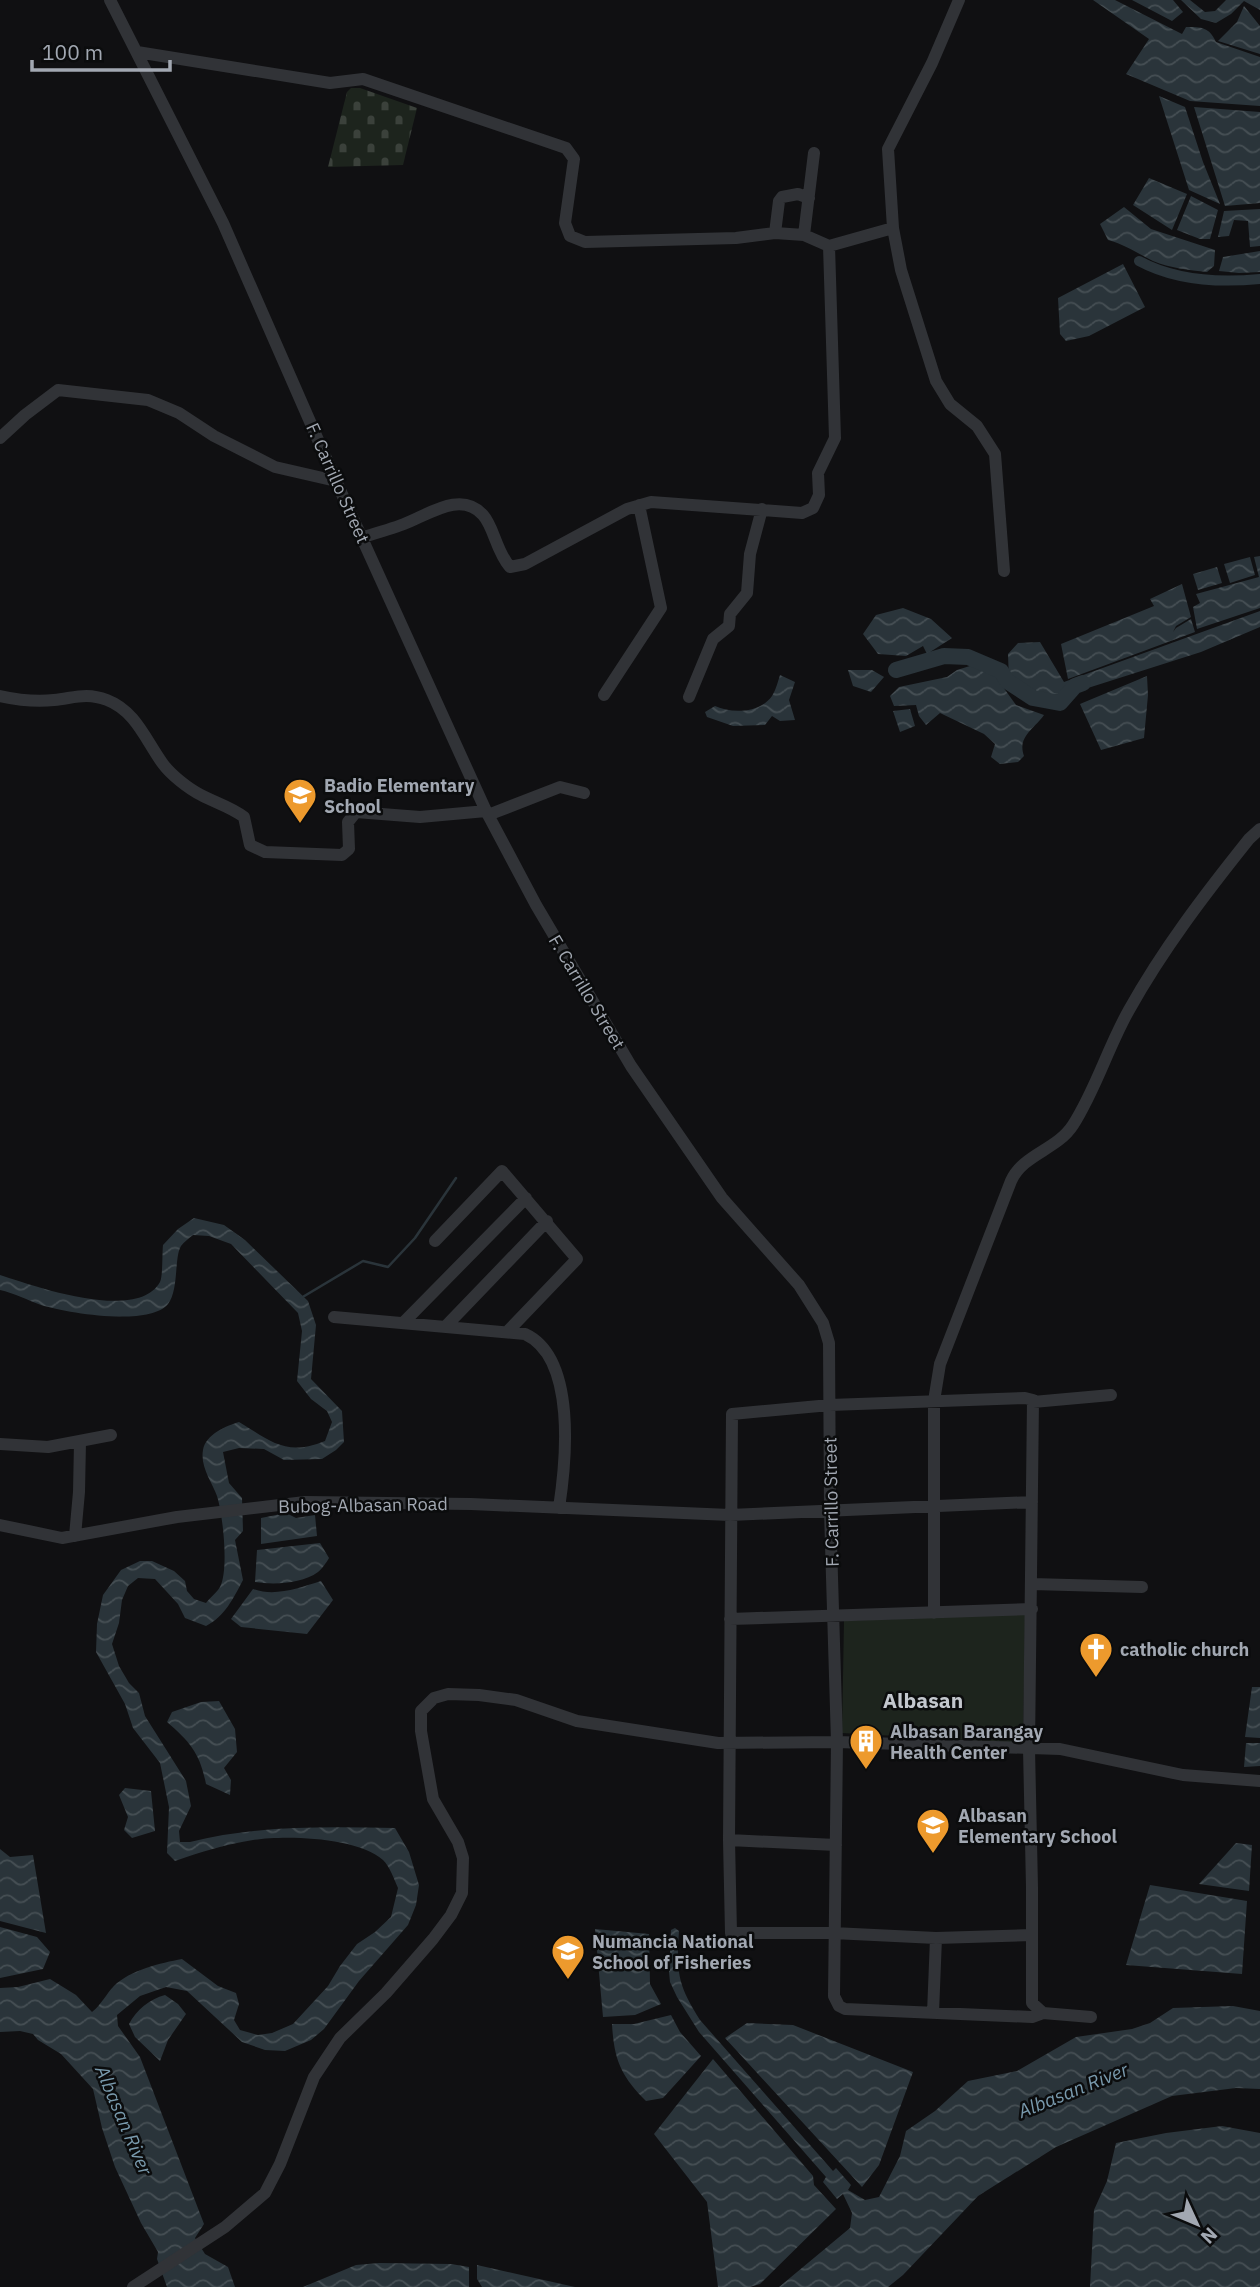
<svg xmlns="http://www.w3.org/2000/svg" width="1260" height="2287" font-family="'IBM Plex Sans',sans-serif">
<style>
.cemetery{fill:url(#cemetery-stones)}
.park{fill:#1d241d}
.water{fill:url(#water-waves)}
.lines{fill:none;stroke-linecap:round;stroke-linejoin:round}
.stream{stroke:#2a343a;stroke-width:2.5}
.canal{stroke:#2a343a;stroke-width:10}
.river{stroke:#2a343a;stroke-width:16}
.minor{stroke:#313337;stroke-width:12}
.labels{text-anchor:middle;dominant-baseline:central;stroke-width:5;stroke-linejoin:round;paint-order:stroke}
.street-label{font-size:18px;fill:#a2a8b2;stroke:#0b0c0d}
.poi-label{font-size:18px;font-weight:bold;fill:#a2a8b2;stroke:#0b0c0d;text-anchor:start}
.water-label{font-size:19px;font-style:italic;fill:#799aad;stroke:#0b0c0d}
.quarter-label{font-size:21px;font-weight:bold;fill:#c3c7ce;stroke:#0b0c0d}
</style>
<defs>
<pattern id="cemetery-stones" width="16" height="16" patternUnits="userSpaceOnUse" patternTransform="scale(1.75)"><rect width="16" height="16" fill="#1d241d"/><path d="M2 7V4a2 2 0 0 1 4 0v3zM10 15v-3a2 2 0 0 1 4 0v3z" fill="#3b413b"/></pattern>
<pattern id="water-waves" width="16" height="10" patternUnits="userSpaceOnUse" patternTransform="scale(1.75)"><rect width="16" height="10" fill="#2a343a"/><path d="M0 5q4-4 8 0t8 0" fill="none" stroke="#464f54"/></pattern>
</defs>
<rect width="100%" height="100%" fill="#101012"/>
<path class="cemetery" d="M351 88H360L417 108 403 165 328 167 347 92Z"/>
<path class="park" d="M1025 1614 1023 1743 842 1733 844 1621Z"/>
<path class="water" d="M1093 0H1115L1182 34 1186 27C1202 27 1209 27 1216 42L1260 57V106L1190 101 1126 74 1149 39Z
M1132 0H1173L1183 12 1172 21Z
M1181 0H1190L1205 12 1215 11 1226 0H1260V10L1244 1 1231 14 1216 23 1201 19Z
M1244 6 1260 26V54L1218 41 1237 22Z
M1159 96 1185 107 1203 162 1220 204 1189 190Z
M1194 107 1260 112V203L1225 206Z
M1149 178 1187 194 1172 230 1133 205Z
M1191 196 1218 210 1210 239H1200L1177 230Z
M1124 207 1151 229 1215 250 1214 266 1207 272C1189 270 1170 268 1153 261 1137 253 1126 245 1108 240L1100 224Z
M1260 209V246L1250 247 1248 221 1234 220 1229 236 1218 237 1224 211Z
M1260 251V272L1239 273 1219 271 1223 257Z
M1123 264 1145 307 1089 336 1066 341 1060 334 1058 298Z
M1260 556V608L1197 629 1193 607 1200 603 1196 594 1259 577 1254 557Z
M1250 557 1255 575 1230 583 1224 564Z
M1217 567 1222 583 1198 590 1193 574Z
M1182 584 1191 617 1176 626 1173 632 1176 628 1191 619 1195 632 1068 679 1061 644 1154 606 1150 599Z
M903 608 931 619 952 638 927 654 923 646 906 656 878 654 863 634 876 615Z
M1260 611V627L1201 652 1069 694 1047 695 1009 681 1008 654 1018 643 1040 642 1064 682Z
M973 665 993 673 1016 705 1044 715C1034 729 1017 737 1024 756L1018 762 1000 764 991 757 995 744 984 734 940 713 926 725 919 716 916 705 894 706 890 696 899 687 947 677 957 670Z
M848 670H872L884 677 871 692 853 686Z
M780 675 795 682 789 700 795 720 780 721 772 716 765 725 733 726 707 717 705 712 715 706C732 714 760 713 772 696 776 690 778 681 780 675Z
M1147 676 1148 695 1144 738 1101 750 1080 704Z
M910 709 915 726 900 732 893 711Z
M194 1218 224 1225 245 1240 308 1301 316 1325 311 1379 342 1411 344 1442 336 1450 322 1459 284 1460 264 1449 239 1448 223 1452 229 1483 242 1498 243 1531 235 1540 243 1580C233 1599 225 1616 206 1626L185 1618 178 1604 155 1579 138 1578 128 1586 122 1600 119 1623 112 1644 119 1666 129 1683 139 1693 145 1716 186 1781 191 1806 179 1831 180 1842H190C258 1825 326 1827 395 1828L409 1852 419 1885 416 1905 408 1925 359 1981 324 2029 311 2040 285 2051 265 2050 242 2042 187 1991 166 1987 140 1996 117 2015 118 2026 140 2057 204 2224 195 2238 205 2254 228 2267 235 2287H167L157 2259 158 2252 141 2223 115 2167 102 2128 93 2089 61 2054 38 2040 33 2034 20 2031 0 2032V1988L18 1987 50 1979 76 1995 92 2012C102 2004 106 1994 114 1986 130 1970 161 1963 182 1959L218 1986 236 1993 239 2004 234 2020 240 2030 258 2035 272 2033 293 2024 328 1986 340 1966 357 1944 375 1932 391 1917 398 1888C394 1879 390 1867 383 1860 357 1837 286 1835 253 1840 227 1844 200 1852 175 1861L167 1853 169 1807 160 1763 133 1728 125 1704 96 1652 97 1624 103 1595 121 1570 140 1561H152L174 1571 185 1581 187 1591 194 1599 206 1603C210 1598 217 1592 220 1587 229 1570 223 1515 217 1496 212 1482 200 1467 203 1450 206 1434 226 1426 239 1422 271 1441 286 1457 325 1441L332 1422 327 1411 311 1399 297 1381 302 1331 298 1313 231 1244 209 1236 193 1235C189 1238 184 1242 181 1246 174 1257 179 1290 168 1304 149 1327 67 1313 41 1305 27 1300 14 1293 0 1290V1275C34 1286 137 1323 160 1282 163 1276 162 1254 163 1245L178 1229Z
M286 1513 296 1518 315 1515 317 1536 261 1544V1518Z
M320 1543 329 1558C326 1563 322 1569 318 1572 302 1584 273 1585 255 1582L257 1550Z
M321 1581 333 1600 307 1634 241 1627 231 1619 253 1589C275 1597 299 1588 321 1581Z
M1252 1687H1260V1738L1245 1737Z
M219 1701 235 1729 237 1752 224 1768 231 1780 230 1795 206 1784C200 1753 190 1742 167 1722L172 1712 201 1702Z
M1246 1743H1260V1766L1244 1767Z
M125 1788 151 1791 155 1831 132 1838 124 1830 128 1817 119 1795Z
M1236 1843 1252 1845 1249 1891 1199 1884Z
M0 1849 10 1857 33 1855 46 1933 0 1921Z
M1150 1885 1247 1901 1242 1974 1126 1965Z
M0 1927 37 1937 50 1952 43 1969 0 1978Z
M675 1928 679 1931C676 1973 678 1985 700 2020L833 2171 836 2168 851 2185 848 2190 865 2200 879 2197 900 2156 906 2131 935 2111 968 2081 1017 2071 1076 2037 1132 2029 1150 2023 1173 2008 1233 2006 1260 2011V2089L1236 2088 1172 2096 1056 2147 978 2196 903 2275 888 2287H779L850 2228 852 2213 843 2194 837 2199 823 2182 826 2177 699 2032 677 1997 670 1982 669 1972 671 1930Z
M595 1929 649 1934 650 1984 661 2004 635 2015 603 2017Z
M165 1995 178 2004 186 2014 168 2040 160 2061 135 2037 129 2024C136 2010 150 1999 165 1995Z
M671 2015 680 2032 701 2056 663 2098 646 2101C621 2076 614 2060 612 2024H634Z
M747 2023 793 2025 913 2072 879 2165 862 2187 725 2038Z
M713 2059 813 2176 814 2185 836 2209 760 2284 750 2287H718L707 2202 654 2134Z
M1222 2126 1260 2133V2287H1090L1094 2210 1107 2181 1116 2143 1166 2133Z
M379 2263 451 2264 469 2267V2287H303L356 2265Z
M477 2265 575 2287H482L477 2279Z"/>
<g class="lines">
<path class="stream" d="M301 1298 363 1261 388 1267 415 1238 456 1178"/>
<path class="canal" d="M1139 261C1176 281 1219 283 1260 279"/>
<path class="river" d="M896 670 944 656 968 657 1001 671 1007 681 1033 698 1060 703 1075 686 1083 683"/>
<path class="minor" d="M110 0 223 223 336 481 486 811 536 905 631 1066 722 1198 799 1285 823 1323 829 1343 830 1511 837 1742 834 1996 839 2006 845 2009 1032 2017 1043 2013 1032 2003V1887L1029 1749 1033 1400 1025 1398 830 1405 732 1414 729 1840 731 1933H833L936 1938 1032 1935
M137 52 330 83 363 79 566 148 574 159 565 223 570 236 585 242 736 238 775 233 804 235 829 246 893 228 888 149 932 63 959 0
M893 228 901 270 936 381 950 404 977 426 995 454 1004 571
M775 233 779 201 782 197 798 194 809 198
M804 235 814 153
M0 438 25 415 58 390 148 400 179 413 214 436 275 467 336 481
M363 537C377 533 391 529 404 524 428 515 461 490 483 515 494 527 496 551 510 567L525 564 627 509 651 502 802 513 813 508 819 495 818 473 835 438 829 246
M604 695 661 608 639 505
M0 696C18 700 35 702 54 700 74 698 86 692 107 700 136 711 146 741 163 764 171 775 189 789 201 795 216 803 231 807 244 817L250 845 265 852 342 855 349 849 348 822 356 812 420 817 486 811
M689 697 713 639 729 626 730 614 747 593 750 554 762 509
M488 815 560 787 584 793
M435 1241 502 1171 577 1259 507 1332
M334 1317 525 1334C577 1358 566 1462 559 1508
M404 1322 526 1198
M446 1326 547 1221
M1033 1402 1111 1395
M0 1444 48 1447 111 1435
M0 1525 62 1538 177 1517 305 1502 471 1504 730 1515 1032 1502
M75 1536 79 1492 80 1442
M1032 1584 1142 1587
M934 1613V1401L940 1364 1011 1181C1023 1154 1057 1150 1073 1125 1096 1089 1108 1047 1129 1010 1163 949 1205 894 1249 839L1260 829
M730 1619 1032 1609
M729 1840 836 1845
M933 2013 936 1938
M1043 2013 1091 2017
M133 2287 225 2227 265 2193 280 2164 314 2077 340 2038 386 1993 433 1939 451 1915 462 1893 463 1858 458 1842 433 1799 421 1731V1711L434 1698 448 1694 479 1695 516 1700 577 1721 718 1743 837 1742 1060 1749 1183 1775 1260 1781"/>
</g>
<defs>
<symbol id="school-pin" viewBox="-11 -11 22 30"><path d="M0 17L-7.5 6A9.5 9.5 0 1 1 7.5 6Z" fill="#ed9a2d" stroke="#0b0c0d"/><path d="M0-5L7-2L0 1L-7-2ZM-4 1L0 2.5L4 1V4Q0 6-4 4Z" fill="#fff"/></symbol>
<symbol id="church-pin" viewBox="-11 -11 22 30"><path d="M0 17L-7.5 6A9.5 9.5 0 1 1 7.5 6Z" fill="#ed9a2d" stroke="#0b0c0d"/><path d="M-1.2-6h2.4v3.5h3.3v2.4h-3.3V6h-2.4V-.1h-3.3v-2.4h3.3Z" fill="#fff"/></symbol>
<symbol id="building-pin" viewBox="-11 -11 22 30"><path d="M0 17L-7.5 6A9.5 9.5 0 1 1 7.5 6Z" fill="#ed9a2d" stroke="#0b0c0d"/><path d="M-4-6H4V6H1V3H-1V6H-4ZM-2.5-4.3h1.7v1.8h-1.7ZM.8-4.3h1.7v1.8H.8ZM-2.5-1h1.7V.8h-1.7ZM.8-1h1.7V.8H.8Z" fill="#fff"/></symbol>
</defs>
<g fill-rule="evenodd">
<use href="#school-pin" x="281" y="776" width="38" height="52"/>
<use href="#church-pin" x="1077" y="1630" width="38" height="52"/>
<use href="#building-pin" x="847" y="1722" width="38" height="52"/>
<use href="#school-pin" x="914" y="1806" width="38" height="52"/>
<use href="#school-pin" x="549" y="1932" width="38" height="52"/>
</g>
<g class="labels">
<g class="street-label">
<text transform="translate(338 483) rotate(66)">F. Carrillo Street</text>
<text transform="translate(587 992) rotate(59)">F. Carrillo Street</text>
<text transform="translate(831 1502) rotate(-91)">F. Carrillo Street</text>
<text transform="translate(363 1505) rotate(-1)">Bubog-Albasan Road</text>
</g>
<g class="poi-label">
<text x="324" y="785">Badio Elementary<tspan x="324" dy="21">School</tspan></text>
<text x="1120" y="1649">catholic church</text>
<text x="890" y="1731">Albasan Barangay<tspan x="890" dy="21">Health Center</tspan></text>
<text x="958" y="1815">Albasan<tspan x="958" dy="21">Elementary School</tspan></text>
<text x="592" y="1941">Numancia National<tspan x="592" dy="21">School of Fisheries</tspan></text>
</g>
<g class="water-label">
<text transform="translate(1073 2090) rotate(-22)">Albasan River</text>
<text transform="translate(124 2120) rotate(67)">Albasan River</text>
</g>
<g class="quarter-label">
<text x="923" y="1700">Albasan</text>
</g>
</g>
<g transform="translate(1197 2224) rotate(134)" stroke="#0b0c0d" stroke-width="5" paint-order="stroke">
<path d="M0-5L12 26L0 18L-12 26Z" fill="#a2a8b2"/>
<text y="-10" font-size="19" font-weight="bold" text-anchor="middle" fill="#a2a8b2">N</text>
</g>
<path d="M32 60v10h138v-10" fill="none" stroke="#a2a8b2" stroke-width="3.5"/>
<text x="42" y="60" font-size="21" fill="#a2a8b2" stroke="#0b0c0d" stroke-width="5" paint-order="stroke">100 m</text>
</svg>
